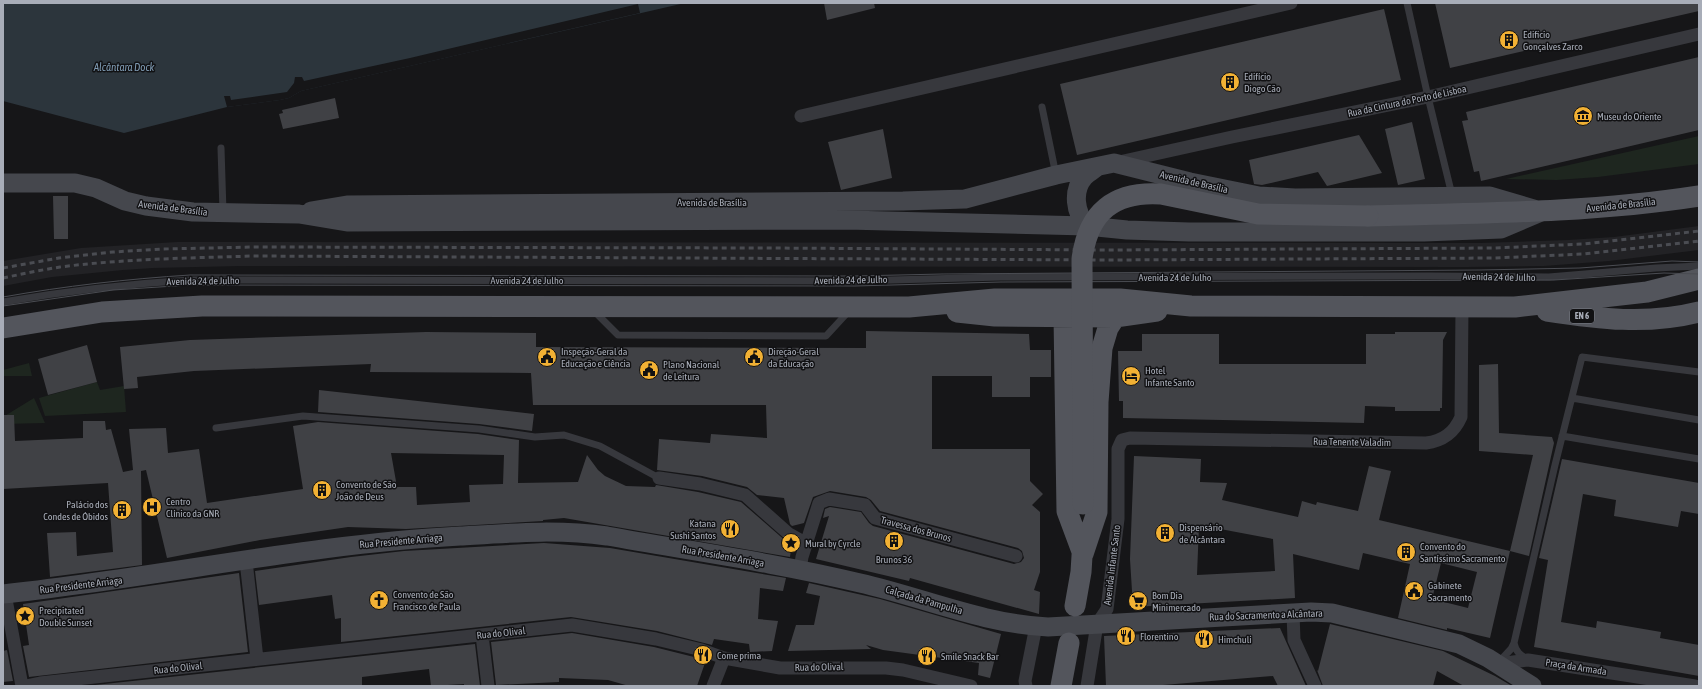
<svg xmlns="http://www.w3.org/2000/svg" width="1702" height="689" font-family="'Asap Condensed',sans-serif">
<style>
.built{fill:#222225}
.green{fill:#1e261f}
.water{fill:#2c353c}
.pier{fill:#161618}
.building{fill:#404145;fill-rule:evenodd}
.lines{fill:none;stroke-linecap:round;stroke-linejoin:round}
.lane{stroke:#37383d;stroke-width:7}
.street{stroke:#37383d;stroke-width:13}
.secondary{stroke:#45474d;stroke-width:19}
.primary{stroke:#53555c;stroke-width:21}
.tram{stroke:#4a4c52;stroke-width:1}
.rail{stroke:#4a4c52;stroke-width:3;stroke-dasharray:5 4;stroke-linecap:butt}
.primary-bridge{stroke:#53555c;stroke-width:21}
.labels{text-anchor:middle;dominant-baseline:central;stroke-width:3;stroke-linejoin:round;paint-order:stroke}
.shield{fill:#111113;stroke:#7b7e86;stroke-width:1}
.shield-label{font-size:9px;font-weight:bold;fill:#a8adb8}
.poi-label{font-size:10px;fill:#a8adb8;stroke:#111113;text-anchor:start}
.street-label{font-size:10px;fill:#a8adb8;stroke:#111113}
.water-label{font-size:11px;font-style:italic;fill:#7f9bb3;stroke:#111113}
</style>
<rect width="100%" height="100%" fill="#161618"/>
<path class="built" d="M1699 226V250L1609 261 1544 266 1466 267 240 266 153 268 123 270 52 277 3 286V261L81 248 177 242 1480 243 1568 240 1614 237Z"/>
<path class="green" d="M1699 136V164L1598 177 1557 180 1506 179Z
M29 363 32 376H3V370Z
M97 382 100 390 124 386 126 412 45 416 39 398Z
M34 398 45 423 3 424V417Z"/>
<path class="water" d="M3 3H685L301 91 289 98 280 100 227 107 124 133 3 101Z"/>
<path class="pier" d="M638 4 640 13 301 91 289 98 280 100 227 107 224 96H230L231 100 287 92 294 83 295 77H302L304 81 410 58Z"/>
<path class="building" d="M824 3H874L875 8 827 20Z
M1435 3H1699V11L1450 68Z
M1384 9 1401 80 1077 155 1060 84Z
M1699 57V130L1481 181 1479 171 1474 172 1462 121 1468 120 1466 112Z
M335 98 339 118 283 129 279 114 283 113 282 110Z
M1412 122 1425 179 1398 185 1385 129Z
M883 129 892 178 841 190 828 142Z
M1359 135 1382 173 1327 186 1318 172 1262 185 1254 184 1249 160Z
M53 196H68V239H54Z
M866 331 1029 334 1030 350H1051V377H1030V397H992V376H932V449H1030V481L1043 494 1032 505 1040 512V572L1034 590 1040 592 1039 614 910 578 909 581 816 559 829 516 823 518 825 509 830 507 861 512 869 523 873 526 1014 564 1021 562 1024 558 1022 551 1018 548 880 511 871 500 866 497 830 491 813 497 804 523 792 526 790 524 784 498 757 495 747 487 702 476 657 470 659 439 710 443 711 434 767 438 766 405H533L531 373 370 372 371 364 194 371 137 377 138 388 124 389 120 347 190 340 426 332 536 333V347L866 348Z
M1395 332H1447L1443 340 1442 408H1440V411H1395V407L1365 406 1364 423 1123 418V401H1119L1118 351H1142V334H1219V364H1366V334H1395Z
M87 345 97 382 48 395 38 359Z
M1498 364 1499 433 1552 437 1554 443 1529 556 1510 551 1533 455 1479 451V365Z
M319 390 534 414 532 431 479 424 318 412Z
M3 415H14L15 441 83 438V421H105L106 430 111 429 123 472 133 470 129 429 166 428 168 453 199 449 207 503 303 489 293 426 318 422 478 434 519 440 518 483 578 482 587 455 598 470 605 476 626 486 655 487 656 485 698 492 741 502 788 543 791 550 790 557 564 518 543 520V521L406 529 348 527 260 540 167 558 146 470 141 471 142 565 50 577 47 533 76 532 77 556 113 552 108 483 3 489ZM391 453 504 455 503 484 469 485 470 502 417 505 416 487H397Z
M1134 456 1201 459 1200 482 1227 483 1222 500 1298 517 1302 501 1316 505 1317 502 1358 511 1369 466 1391 471 1379 520 1510 551 1490 638 1447 628V630L1398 618 1410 564 1363 553 1359 570 1293 554 1295 598 1133 607 1130 559ZM1199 525 1273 539 1275 571 1197 575ZM1441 563 1477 572 1468 608 1432 599Z
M1562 459 1699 483V514L1681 511 1678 527 1614 516 1616 500 1583 494 1561 622 1596 628 1597 621 1661 632 1660 638 1699 645V676L1534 647 1548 560 1539 558Z
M544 543 610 548 786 578 783 591 760 588 758 619 778 621 772 651 750 652 749 644 714 639 712 645 657 631 571 617 341 642V618L335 619 332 595 259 605 255 571 351 557 404 551Z
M239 573 248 652 29 677 23 646 29 645 23 604Z
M809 583 880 599 1001 634 990 678 978 675 979 663 883 650 866 645 871 649 788 651 796 625H814L820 596 806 593Z
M1330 624 1443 651 1495 676 1512 686H1464L1437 671 1433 686H1323L1317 670 1318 671Z
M1280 628 1306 686H1278L1273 676 1151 686H1106L1104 636Z
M572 633 654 647 706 660 697 686H629L608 680 559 678V682L496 685 491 642Z
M475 644 480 686H464V684L431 686 429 669 362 677V685L355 686H86Z
M7 650 13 681 3 682V651Z"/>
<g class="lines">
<path class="lane" d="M1407 3 1428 97 1452 195
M1042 107 1056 175
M221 148 223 212
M3 302C65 291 127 284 190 280L855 281 1001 277 1431 276 1549 277 1656 268 1699 266
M593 310 618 335 826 336 849 311
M1572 398 1699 420
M216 428 303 416 479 429 535 437 564 435 600 446 659 478
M1562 436 1699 459
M1514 643C1516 652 1520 655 1527 659
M1498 663 1511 649 1514 643 1555 465 1582 357 1699 372"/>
<path class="street" d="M801 116 1291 3
M1119 162 1232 137 1428 97 1699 34
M659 478 700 484 745 495 789 534 807 544
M246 561 257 659
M800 570 802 557 819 503 829 499 865 505 875 518 1016 556
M5 594 22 686
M1293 613 1294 640 1315 686
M482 635 488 686
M1498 664 1528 660 1695 686
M26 686 40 683 572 625 656 639 702 650 724 658 780 668H886L903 670 971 686
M713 686 724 658
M1026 686 1025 681 1036 626
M1087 686 1097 624 1107 609 1118 519V449L1122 440 1130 438 1426 443C1443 441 1454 433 1461 417L1462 307"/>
<path class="secondary" d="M3 183H75L96 188 125 201 146 206 193 212 299 214 347 222 847 220 1087 226 1127 230 1189 232H1424L1501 229 1541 212
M311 211 347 205 903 201 965 199 1056 175 1114 163 1190 182 1259 196 1295 198 1490 196 1534 209
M1087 226C1075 213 1072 191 1084 177 1088 173 1093 170 1097 167
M3 594C156 578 307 544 460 536 510 533 558 529 607 536 691 551 777 563 860 583 922 597 984 624 1048 627L1311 612 1332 613 1459 644 1488 658 1532 686"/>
<path class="primary" d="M1368 216C1479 213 1589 213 1699 196
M1547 311C1599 319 1647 325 1699 312
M957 312 995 316 1115 317 1157 311
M3 328 102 312 202 306 909 307 995 299H1120L1191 306 1515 307 1647 292 1699 279
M1083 554 1067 511 1064 316 1069 312 1093 306
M1083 554 1097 512 1098 402 1102 348 1108 328 1115 317
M1075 606 1081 572 1083 540
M1061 686 1069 643"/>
<path class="tram" d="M3 297C65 286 127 279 190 275L855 276 942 274 1479 270 1580 268 1672 261 1699 262
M3 306 113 290 190 285 855 286 1001 282 1554 280 1664 273 1699 274"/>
<path class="rail" d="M3 268 59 258 113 252 163 249 254 247 768 248 1111 250 1495 248 1583 244 1699 231
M3 278C22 274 41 270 60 267 124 259 189 258 253 256L1111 260 1494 258 1584 254 1699 241"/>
<path class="primary-bridge" d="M1083 504 1082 259C1088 212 1114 191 1161 194L1258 214 1368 216"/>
</g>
<defs>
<symbol id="building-disc" viewBox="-11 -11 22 22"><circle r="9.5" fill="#f2b134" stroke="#111113"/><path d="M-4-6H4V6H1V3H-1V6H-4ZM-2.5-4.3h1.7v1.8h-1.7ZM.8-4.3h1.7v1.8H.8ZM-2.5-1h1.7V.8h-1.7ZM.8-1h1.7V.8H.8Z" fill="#111"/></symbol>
<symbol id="museum-disc" viewBox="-11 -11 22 22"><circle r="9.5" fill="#f2b134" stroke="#111113"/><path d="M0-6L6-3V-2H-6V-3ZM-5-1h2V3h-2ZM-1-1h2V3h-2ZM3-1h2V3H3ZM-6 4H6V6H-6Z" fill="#111"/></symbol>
<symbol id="civic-disc" viewBox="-11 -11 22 22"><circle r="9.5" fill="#f2b134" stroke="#111113"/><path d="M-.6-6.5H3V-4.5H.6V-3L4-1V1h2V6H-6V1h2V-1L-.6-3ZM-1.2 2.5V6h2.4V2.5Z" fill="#111"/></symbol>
<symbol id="hotel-disc" viewBox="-11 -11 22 22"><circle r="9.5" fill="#f2b134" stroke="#111113"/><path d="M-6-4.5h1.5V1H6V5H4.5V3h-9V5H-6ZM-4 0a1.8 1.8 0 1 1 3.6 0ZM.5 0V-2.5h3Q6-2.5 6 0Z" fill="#111"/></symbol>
<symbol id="hospital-disc" viewBox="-11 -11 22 22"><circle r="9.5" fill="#f2b134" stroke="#111113"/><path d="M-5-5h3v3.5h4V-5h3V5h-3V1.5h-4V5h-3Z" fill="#111"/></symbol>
<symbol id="restaurant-disc" viewBox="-11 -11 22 22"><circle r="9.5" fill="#f2b134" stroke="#111113"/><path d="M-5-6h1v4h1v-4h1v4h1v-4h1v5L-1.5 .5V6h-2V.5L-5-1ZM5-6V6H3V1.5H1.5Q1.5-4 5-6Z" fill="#111"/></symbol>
<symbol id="sight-disc" viewBox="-11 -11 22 22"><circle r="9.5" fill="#f2b134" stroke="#111113"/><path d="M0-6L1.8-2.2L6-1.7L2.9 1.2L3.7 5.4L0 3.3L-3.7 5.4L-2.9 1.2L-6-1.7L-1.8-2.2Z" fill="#111"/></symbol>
<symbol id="church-disc" viewBox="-11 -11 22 22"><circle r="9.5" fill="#f2b134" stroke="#111113"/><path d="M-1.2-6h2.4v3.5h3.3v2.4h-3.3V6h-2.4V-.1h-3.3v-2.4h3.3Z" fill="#111"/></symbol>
<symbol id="supermarket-disc" viewBox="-11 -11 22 22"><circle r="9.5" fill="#f2b134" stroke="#111113"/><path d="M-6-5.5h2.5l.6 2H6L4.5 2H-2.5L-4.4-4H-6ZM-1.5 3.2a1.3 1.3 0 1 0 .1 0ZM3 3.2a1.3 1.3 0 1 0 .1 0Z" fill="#111"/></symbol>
</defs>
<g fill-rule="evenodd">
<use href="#building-disc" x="1498" y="29" width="22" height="22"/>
<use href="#building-disc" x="1219" y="71" width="22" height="22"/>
<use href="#museum-disc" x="1572" y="105" width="22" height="22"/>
<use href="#civic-disc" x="536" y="346" width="22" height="22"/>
<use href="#civic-disc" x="743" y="346" width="22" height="22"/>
<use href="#civic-disc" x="638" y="359" width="22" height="22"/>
<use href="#hotel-disc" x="1120" y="365" width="22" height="22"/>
<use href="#building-disc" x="311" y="479" width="22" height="22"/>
<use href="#hospital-disc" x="141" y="496" width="22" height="22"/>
<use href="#building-disc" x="111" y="499" width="22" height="22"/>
<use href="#restaurant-disc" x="719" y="518" width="22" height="22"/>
<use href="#building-disc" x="1154" y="522" width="22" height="22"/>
<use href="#building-disc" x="883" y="530" width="22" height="22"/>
<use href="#sight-disc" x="780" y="532" width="22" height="22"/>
<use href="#building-disc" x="1395" y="541" width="22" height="22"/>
<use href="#civic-disc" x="1403" y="580" width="22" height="22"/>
<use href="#church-disc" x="368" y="589" width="22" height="22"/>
<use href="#supermarket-disc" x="1127" y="590" width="22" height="22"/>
<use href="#sight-disc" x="14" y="605" width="22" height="22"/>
<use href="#restaurant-disc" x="1115" y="625" width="22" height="22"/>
<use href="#restaurant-disc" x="1193" y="628" width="22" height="22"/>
<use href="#restaurant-disc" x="692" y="644" width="22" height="22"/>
<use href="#restaurant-disc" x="916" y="645" width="22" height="22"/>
</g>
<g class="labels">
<rect class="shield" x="1570" y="309" width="24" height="14" rx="3"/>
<g class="shield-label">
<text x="1582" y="316">EN 6</text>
</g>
<g class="poi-label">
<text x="1523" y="34">Edificio<tspan x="1523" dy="12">Gonçalves Zarco</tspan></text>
<text x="1244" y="76">Edifício<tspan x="1244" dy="12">Diogo Cão</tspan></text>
<text x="1597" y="116">Museu do Oriente</text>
<text x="561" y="351">Inspeção-Geral da<tspan x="561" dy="12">Educação e Ciência</tspan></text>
<text x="768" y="351">Direção-Geral<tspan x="768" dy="12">da Educação</tspan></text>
<text x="663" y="364">Plano Nacional<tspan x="663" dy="12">de Leitura</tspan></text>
<text x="1145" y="370">Hotel<tspan x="1145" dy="12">Infante Santo</tspan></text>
<text x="336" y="484">Convento de São<tspan x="336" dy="12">João de Deus</tspan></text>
<text x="166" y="501">Centro<tspan x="166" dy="12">Clínico da GNR</tspan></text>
<text x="108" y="504" text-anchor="end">Palácio dos<tspan x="108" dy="12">Condes de Óbidos</tspan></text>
<text x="716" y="523" text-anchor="end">Katana<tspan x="716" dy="12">Sushi Santos</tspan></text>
<text x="1179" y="527">Dispensário<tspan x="1179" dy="12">de Alcântara</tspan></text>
<text x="805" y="543">Mural by Cyrcle</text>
<text x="1420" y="546">Convento do<tspan x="1420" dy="12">Santíssimo Sacramento</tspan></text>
<text x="894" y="559" text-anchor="middle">Brunos 36</text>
<text x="1428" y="585">Gabinete<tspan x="1428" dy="12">Sacramento</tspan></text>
<text x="393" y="594">Convento de São<tspan x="393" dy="12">Francisco de Paula</tspan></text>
<text x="1152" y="595">Bom Dia<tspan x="1152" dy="12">Minimercado</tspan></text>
<text x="39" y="610">Precipitated<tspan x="39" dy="12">Double Sunset</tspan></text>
<text x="1140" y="636">Florentino</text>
<text x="1218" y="639">Himchuli</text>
<text x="717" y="655">Come prima</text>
<text x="941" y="656">Smile Snack Bar</text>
</g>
<g class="street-label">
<text transform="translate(1407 101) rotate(-12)">Rua da Cintura do Porto de Lisboa</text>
<text transform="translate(1194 182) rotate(13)">Avenida de Brasília</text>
<text x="712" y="202">Avenida de Brasília</text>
<text transform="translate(1621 205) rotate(-6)">Avenida de Brasília</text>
<text transform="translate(173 208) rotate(7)">Avenida de Brasília</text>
<text x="1175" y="277">Avenida 24 de Julho</text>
<text transform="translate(1499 277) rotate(1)">Avenida 24 de Julho</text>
<text x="527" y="280">Avenida 24 de Julho</text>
<text transform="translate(851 280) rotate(-1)">Avenida 24 de Julho</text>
<text transform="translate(203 281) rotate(-1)">Avenida 24 de Julho</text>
<text transform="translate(1352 442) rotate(1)">Rua Tenente Valadim</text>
<text transform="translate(916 529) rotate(15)">Travessa dos Brunos</text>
<text transform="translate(401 541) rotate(-5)">Rua Presidente Arriaga</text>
<text transform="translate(723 556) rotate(10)">Rua Presidente Arriaga</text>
<text transform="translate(1112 565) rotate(-83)">Avenida Infante Santo</text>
<text transform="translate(81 585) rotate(-7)">Rua Presidente Arriaga</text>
<text transform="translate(924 600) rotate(16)">Calçada da Pampulha</text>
<text transform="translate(1266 615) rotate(-2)">Rua do Sacramento a Alcântara</text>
<text transform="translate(501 633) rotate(-6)">Rua do Olival</text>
<text transform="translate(819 667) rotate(-1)">Rua do Olival</text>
<text transform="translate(1576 667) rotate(9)">Praça da Armada</text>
<text transform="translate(178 668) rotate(-6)">Rua do Olival</text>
</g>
<g class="water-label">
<text x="124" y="67">Alcântara Dock</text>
</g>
</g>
<rect width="1702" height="689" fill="none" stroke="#a8adb8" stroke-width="8"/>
</svg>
